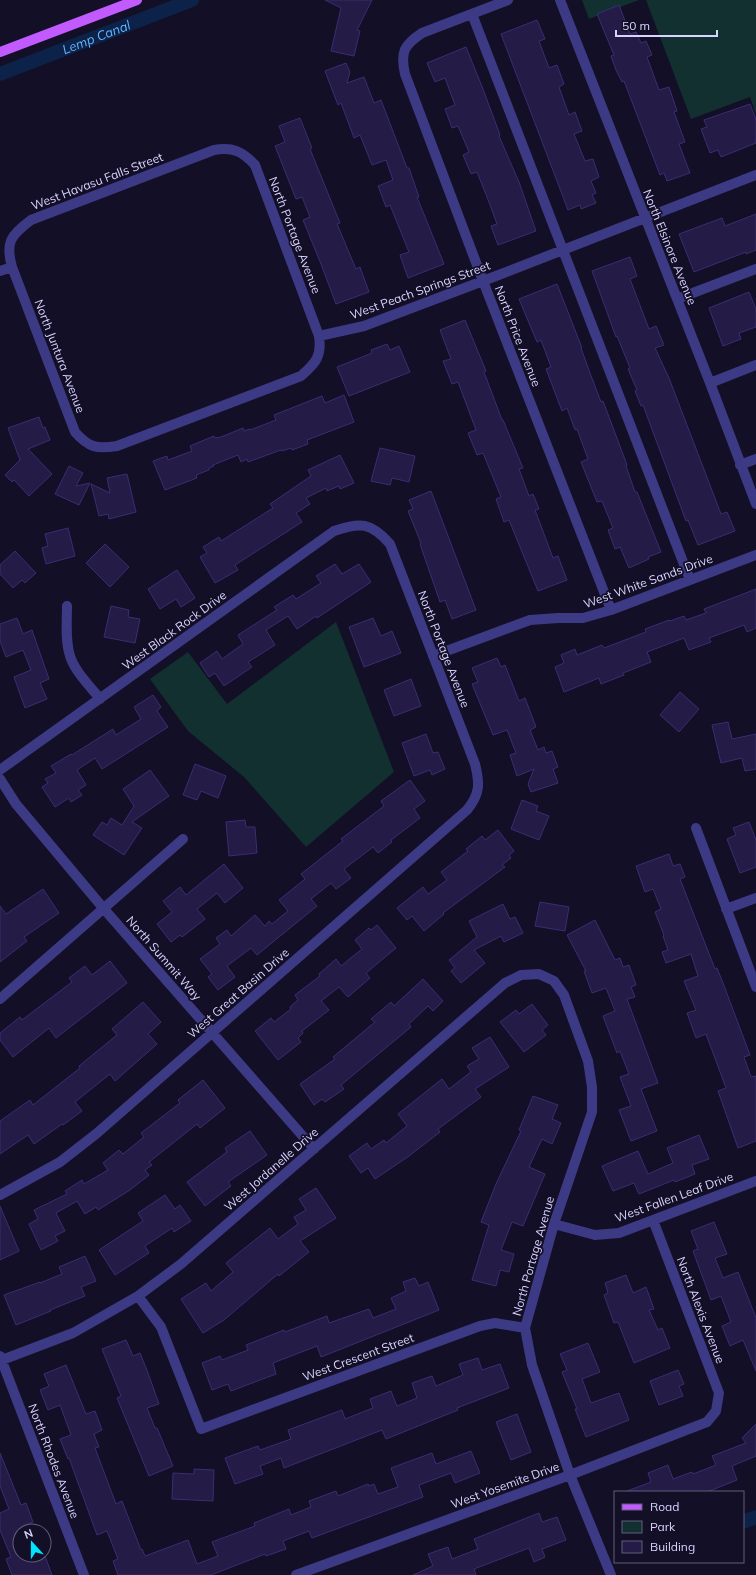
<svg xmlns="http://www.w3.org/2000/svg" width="756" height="1575" font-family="Mulish,sans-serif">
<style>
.green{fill:#12302f}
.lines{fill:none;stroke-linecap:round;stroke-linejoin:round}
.canal{stroke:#0c2248;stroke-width:14}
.building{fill:#241b47;stroke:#3b2d73}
.minor{stroke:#3d3a85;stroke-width:10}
.major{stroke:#c25bff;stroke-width:10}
.labels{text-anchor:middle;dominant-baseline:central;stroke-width:3.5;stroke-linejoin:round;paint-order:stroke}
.street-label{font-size:12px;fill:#d9d4ff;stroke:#130f26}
.water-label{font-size:13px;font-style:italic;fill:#62b6ff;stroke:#130f26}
</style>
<rect width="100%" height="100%" fill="#130f26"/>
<path class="green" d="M582 0H639L589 19Z
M646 0H756V114L750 97 691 119Z
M336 622 394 772 306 847 244 777 188 731 150 679 188 652 227 704Z"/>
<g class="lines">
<g class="canal">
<path id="s1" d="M0 74 192 0"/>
<path d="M743 1522 756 1517"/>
</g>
</g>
<path class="building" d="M325 0H372L357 30 360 31 354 56 331 51 341 8Z
M619 5 630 34 636 32 641 43 646 41 652 55 647 57 659 90 669 87 677 111 674 112 685 142 679 144 690 173 667 181 664 173 660 175 624 81 622 82 616 70 611 56 614 55 597 14Z
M537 20 545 39 539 41 549 68 557 65 564 84 559 87 569 115 575 112 582 131 574 134 585 161 593 159 599 177 591 181 596 193 592 195 596 203 581 209 580 205 568 210 501 34Z
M466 47 483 89 500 135 499 136 519 182 536 231 498 245 491 226 497 224 489 202 477 172 471 174 463 155 469 152 458 126 452 128 445 109 455 105 445 78 435 82 427 63Z
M346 63 350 72 347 83 364 77 374 103 381 100 407 168H409L419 197H417L444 264 408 278 400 255 409 252 390 205 386 207 378 186 393 180 386 160 372 165 360 135 354 138 341 103 338 105 325 71Z
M750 104 756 119V143L721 157 718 150 710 153 701 129 707 127 704 120Z
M300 118 312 148 310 149 340 223 337 224 356 269 360 267 369 292 336 304 321 264 303 220 310 217 302 197 296 199 275 146 285 142 279 126Z
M756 214V250L746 254V252L694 272 679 234 722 218 725 226Z
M630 257 637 276 630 279 649 329 656 326 664 345 655 348 669 378 721 514 727 512 735 531 698 545 688 520 686 521 643 405 641 406 635 391 637 390 628 369 630 368 617 336 616 337 592 271Z
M557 284 582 348H581L590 373 601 402 603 401 627 465 626 466 635 492H637L661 552 648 557 649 559 629 568 620 547 615 549 608 530 613 528 602 501 597 502 581 462 588 459 577 429 575 430 567 408 562 411 546 369 551 367 541 340 537 342 519 299Z
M749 292 756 309V327L739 333 741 339 723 346 709 308Z
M465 320 486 371 484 372 502 420H503L523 468 519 469 529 496 533 494 539 509 535 510 553 558 558 556 567 580 538 591 509 520 504 522 496 499 501 497 483 453 477 455 468 433 476 430 458 382 452 384 443 361 451 359 440 330Z
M387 344 390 350 399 346 410 372 349 396 337 367 372 353 371 350Z
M344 395 354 422 307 440 308 444 292 450 291 448 282 451 281 450 248 462 247 459 241 462 238 455 213 465 214 466 209 468V470L196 475 197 478 165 490 153 461 167 456 168 460 192 451 190 446 214 436 215 438 221 437 243 428 244 431 250 429V430L276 420 274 415 322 396 325 403Z
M39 417 43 428 45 427 50 440 28 449 52 474 29 496 14 480 12 482 5 475 20 460 8 428Z
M380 448 415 456 409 482 392 478 390 485 371 481Z
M340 455 354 483 340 489 339 486 327 491 326 488 306 498 310 504 296 513 302 522 235 565 238 570 215 583 200 557 207 553 203 547 219 537 221 541 273 508 270 504 311 476 308 470Z
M69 466 83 473 76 486 90 483 79 505 55 494Z
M127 474 136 512 109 519 108 514 99 516 91 484 110 493 107 478Z
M431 491 476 610 452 619 445 600 440 602 420 544 421 543 408 511 413 509 409 500Z
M68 528 75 556 46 564 42 548 48 546 45 534Z
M105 544 129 567 110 587 86 563Z
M15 551 36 573 25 583 22 580 13 588 0 574V565Z
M335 564 342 574 359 564 371 582 317 618 316 616 297 629 288 616 266 630 275 645 248 662 252 667 224 686 215 673 209 677 200 663 217 651 222 659 243 644 238 635 277 610 274 607 293 595 296 599 321 583 316 576Z
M177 570 195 598 181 607 176 599 160 609 148 589Z
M756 589V628L747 632 744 625 709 638 711 642 689 650 684 638 647 652 651 662 623 673 624 675 601 684 599 678 564 692 555 667 564 663 561 655 575 649 577 655 602 645 604 648 646 632 645 629 669 620 670 621 684 616 686 620 706 613 704 609Z
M111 606 129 610 128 617 140 619 135 643 104 637Z
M17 618 23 634 32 630 49 679 40 683 47 699 25 708 14 677 31 670 23 650 6 657 0 641V624Z
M373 618 381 636 392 631 401 653 364 667 349 627Z
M497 658 501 667 505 665 519 701 525 698 536 727 530 730 538 750 544 747 546 753 552 751 558 767 553 769 558 783 531 792 528 784 534 769 517 776 510 755 516 753 507 730 493 735 472 684 478 682 472 668Z
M411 679 421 706 394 716 384 690Z
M680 692 699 709 679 732 660 715Z
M153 695 161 707 157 711 168 727 102 769 95 758 77 770 86 785 78 790 82 795 71 802 69 798 55 807 42 787 48 783 45 779 56 773 51 766 71 754 72 755 113 729 116 735 141 719 134 707Z
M728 722 732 739 756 734V769L745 771 742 758 721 763 712 725Z
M426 734 433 753 438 752 445 769 432 775 430 770 414 776 402 743Z
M195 764 226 776 218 798 201 791 197 800 183 795Z
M150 770 169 796 132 822 142 828 124 855 93 835 102 822 107 825 111 818 122 825 134 806 123 789Z
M410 780 425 801 414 809 420 818 391 840 392 842 378 853 373 847 344 869 351 878 336 889 331 883 311 899 317 906 257 955 251 948 227 966 235 977 218 990 208 977 212 974 200 959 220 944 216 938 227 930 231 936 255 915 265 926 269 921 272 924 288 911 279 900 305 879 301 874 343 841 341 839 384 806 381 801Z
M522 800 538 806 536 811 549 816 539 840 511 829Z
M245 820 246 827H255L257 853 229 856 226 822Z
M749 822 756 840V867L740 873 727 839 736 835 733 828Z
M498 830 514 851 509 855 511 858 502 865 505 867 443 913 444 914 424 931 412 916 407 920 397 908 423 887 428 894 447 880 441 872 468 851 466 849 482 836 485 840Z
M669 854 673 866 680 864 685 877 680 879 715 969 717 968 723 983 750 1055 744 1057 751 1077 756 1076V1141L738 1148 718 1091 726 1088 706 1034 696 1038 687 1013 696 1010 684 981 698 976 691 954 666 963 662 952 668 950 663 936 664 935 655 912 661 909 653 889 645 892 636 866Z
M224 864 243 888 225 903 217 893 197 909 205 919 182 937 180 935 171 942 157 924 172 912 163 901 180 887 186 895Z
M43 889 59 913 24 937 27 941 0 962V906L6 914Z
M540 902 569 907 565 931 535 926Z
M503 904 510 919 515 917 523 933 504 942 501 936 474 950 485 963 461 983 451 971 455 968 449 960 477 937 469 921Z
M595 920 615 960 620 958 623 967 629 965 636 985 631 987 635 997 627 999 658 1083 641 1089 657 1131 631 1141 619 1110 631 1106 620 1077 629 1074 620 1051 617 1053 603 1016 615 1011 606 988 592 993 584 971H586L567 935Z
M377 925 396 948 366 973 370 978 348 997 339 987 321 1001 329 1010 302 1031 303 1033 298 1038 301 1042 278 1060 255 1031 271 1018 274 1022 291 1009 290 1007 298 1000 295 995 320 976 319 974 336 959 341 966 362 949 355 940 369 928 371 930Z
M110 961 127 983 56 1038 49 1028 13 1057 0 1040V1033L20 1017 22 1020 72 982 69 978 85 966 92 975Z
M423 979 443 1001 433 1011 428 1006 409 1024 411 1027 341 1085 344 1089 325 1102 322 1099 314 1105 300 1084 335 1059 333 1057 375 1022 371 1019 391 1002 394 1006Z
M143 1002 161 1022 148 1034 157 1044 115 1081 110 1074 75 1102 82 1111 63 1125 62 1124 34 1144 28 1135 0 1154V1121L30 1100 33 1105 80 1068 79 1066 117 1035 112 1029Z
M532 1004 548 1025 542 1030 546 1035 524 1052 500 1022 516 1010 519 1014Z
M490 1037 509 1067 475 1089 481 1097 438 1129 440 1132 409 1156 375 1179 368 1168 361 1173 349 1156 367 1143 371 1149 384 1140 386 1143 407 1126 398 1114 442 1079 449 1089 471 1072 467 1066 479 1059 472 1048Z
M203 1080 225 1108 200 1128 197 1124 149 1162 152 1165 145 1170 149 1175 130 1190 98 1210 96 1207 85 1214 77 1201 56 1213 65 1231 55 1236 58 1241 41 1250 29 1224 38 1219 34 1210 67 1194 65 1191 82 1180 84 1184 108 1170 103 1163 119 1150 123 1154 144 1137 141 1133 180 1103 178 1100Z
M533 1096 558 1105 552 1119 561 1123 552 1144 542 1139 529 1167 545 1174 523 1226 512 1222 501 1250 514 1254 509 1272 500 1270 496 1286 472 1280 489 1225 481 1222 496 1184 521 1131 519 1130Z
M250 1131 267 1155 228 1182 231 1186 205 1206 187 1182 227 1152 225 1148Z
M699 1135 709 1159 692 1165 695 1174 675 1182 674 1180 639 1194 634 1183 613 1191 602 1166 638 1151 648 1174 673 1163 667 1148Z
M316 1188 336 1218 300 1241 309 1252 279 1276 278 1274 224 1320 203 1333 181 1299 206 1283 211 1291 233 1272 226 1263 270 1228 278 1239 298 1224 294 1217 306 1210 299 1199Z
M165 1195 175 1209 180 1205 191 1221 174 1232 172 1228 145 1246 149 1253 115 1275 99 1250 143 1221 138 1213Z
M0 1206 19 1251 0 1260Z
M714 1222 727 1254 715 1258 723 1278 738 1272 756 1318V1371L743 1340 730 1346 722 1326 731 1322 721 1296 711 1300 693 1251 698 1249 691 1231Z
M85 1256 96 1281 81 1287 85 1296 50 1310 51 1311 16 1325 4 1295 40 1282V1283L62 1274 59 1267Z
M626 1275 633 1293 646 1287 654 1309 649 1310 658 1330 662 1328 670 1348 634 1363 618 1322 614 1323 604 1295 608 1293 605 1283Z
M415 1278 419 1286 428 1282 439 1310 321 1357 317 1346 273 1363 276 1374 231 1391 228 1384 212 1390 202 1363 220 1356 222 1360 248 1350 246 1345 284 1330 285 1332 327 1316 329 1323 369 1309 373 1318 396 1309 391 1298 406 1291 403 1282Z
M126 1340 133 1356 140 1353 148 1373 159 1404 147 1408 155 1428H157L173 1466 149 1476 117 1398 121 1396 102 1349Z
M588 1343 600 1372 582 1379 591 1403 619 1393 629 1420 586 1437 575 1409H577L562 1372 567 1370 560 1354Z
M478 1358 482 1370 500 1364 509 1388 457 1408 458 1410 386 1439 382 1430 284 1468 281 1458 260 1466 263 1474 235 1484 225 1458 258 1446 260 1450 291 1439 288 1430 342 1410 345 1419 373 1408 370 1399 391 1391 397 1406 417 1398 412 1383 432 1376 436 1386 463 1375 459 1364Z
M66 1365 86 1414 95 1411 102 1430 94 1434 99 1447 95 1448 116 1504 122 1501 141 1550 142 1549 145 1556 188 1540 197 1564 218 1556 212 1542 255 1526 254 1523 289 1509 291 1515 311 1507 309 1501 336 1491 338 1496 368 1484 369 1486 374 1484 378 1494 398 1487 391 1468 432 1453 436 1464 471 1451 480 1473 455 1483 451 1473 419 1485 423 1497 312 1538 309 1531 283 1541 286 1549 266 1556 265 1554 211 1575H118L113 1561 118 1559 107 1531 97 1535 69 1458 68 1459 60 1439 71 1435 60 1405 48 1410 40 1390 49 1386 44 1374Z
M678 1370 684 1384 679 1386 683 1396 659 1405 650 1381Z
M517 1414 531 1452 511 1460 496 1422Z
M756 1424V1456L732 1466 737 1480 707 1492H627V1491L651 1482 648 1473 668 1465 673 1479 692 1472 693 1474 716 1465 712 1456 746 1443 742 1438Z
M0 1453 21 1505 26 1503 33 1522 23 1526 25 1531H20V1555H25L28 1562 45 1556 52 1575H12L6 1559 11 1557 0 1530V1513L9 1509 0 1486Z
M194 1469 214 1470 213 1501 172 1499 173 1473 194 1474Z
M539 1513 542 1522 557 1517 566 1540 542 1549 545 1557 534 1562 529 1548 474 1569 476 1575H413L433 1566 428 1554 448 1547 452 1559 478 1549 474 1539Z"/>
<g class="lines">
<path class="minor" d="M508 0 422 33C404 45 400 52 405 74L483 281 611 610
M560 0 710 383 756 504
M472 14 690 580
M12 267 75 432C89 448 97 449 117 446L301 376C316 363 322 356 319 336L364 326 483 281 756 175
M0 271 12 267C5 242 11 235 31 220L214 150C233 147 242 151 255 165L319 336
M677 299 756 269
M710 383 756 365
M740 465 756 459
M67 606C67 622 65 640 70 656 75 672 90 686 100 699
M433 656 530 620 558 618H583L611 610 756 555
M0 770 334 531C360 522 371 522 390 544L475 764C480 784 480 794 467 810L96 1134 60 1162 0 1195
M0 779 16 804 104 909 314 1149
M696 828 756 987
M726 909 756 898
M0 999 183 839
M554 1224 595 1235 619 1233 756 1181
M138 1296 161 1327 201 1429 480 1326 495 1323 525 1328
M0 1356 84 1575
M2 1360 73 1333 138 1296 181 1264 505 983 521 975 539 974 554 981 564 995 588 1061 592 1087V1112L554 1224 525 1328 532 1365 570 1475 611 1575
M296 1575 570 1475 707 1422 716 1411 719 1393 653 1220"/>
<path class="major" d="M0 52 137 0"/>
</g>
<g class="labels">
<g class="street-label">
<text transform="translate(97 181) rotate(-21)">West Havasu Falls Street</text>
<text transform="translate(295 235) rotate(69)">North Portage Avenue</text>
<text transform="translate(670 247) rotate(68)">North Elsinore Avenue</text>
<text transform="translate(420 290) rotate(-20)">West Peach Springs Street</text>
<text transform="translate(518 336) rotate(69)">North Price Avenue</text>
<text transform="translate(60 356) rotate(69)">North Juntura Avenue</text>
<text transform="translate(648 581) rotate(-20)">West White Sands Drive</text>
<text transform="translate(174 630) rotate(-36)">West Black Rock Drive</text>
<text transform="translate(444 649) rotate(69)">North Portage Avenue</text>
<text transform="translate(164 958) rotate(49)">North Summit Way</text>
<text transform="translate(238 993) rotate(-41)">West Great Basin Drive</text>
<text transform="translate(271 1169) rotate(-41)">West Jordanelle Drive</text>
<text transform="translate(674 1197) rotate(-20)">West Fallen Leaf Drive</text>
<text transform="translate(533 1256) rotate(-74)">North Portage Avenue</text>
<text transform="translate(701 1310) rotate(69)">North Alexis Avenue</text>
<text transform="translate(358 1357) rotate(-20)">West Crescent Street</text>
<text transform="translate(54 1461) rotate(69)">North Rhodes Avenue</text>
<text transform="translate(505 1485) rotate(-20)">West Yosemite Drive</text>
</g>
<g class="water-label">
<text stroke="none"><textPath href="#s1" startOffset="103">Lemp Canal</textPath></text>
</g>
</g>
<rect x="614" y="1491" width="130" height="72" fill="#130f26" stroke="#625e7d"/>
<rect x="622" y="1504" width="20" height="6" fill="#c25bff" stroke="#625e7d"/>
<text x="650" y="1511" font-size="12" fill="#d9d4ff">Road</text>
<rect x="622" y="1521" width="20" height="12" fill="#12302f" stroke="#625e7d"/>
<text x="650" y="1531" font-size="12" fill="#d9d4ff">Park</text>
<rect x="622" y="1541" width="20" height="12" fill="#241b47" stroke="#625e7d"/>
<text x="650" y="1551" font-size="12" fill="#d9d4ff">Building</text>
<g transform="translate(32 1543) rotate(339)"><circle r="19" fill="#130f26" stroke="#625e7d"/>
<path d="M0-3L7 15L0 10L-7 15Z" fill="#00e5ff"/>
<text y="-6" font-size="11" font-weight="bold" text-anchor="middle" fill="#d9d4ff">N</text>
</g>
<path d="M616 30v6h101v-6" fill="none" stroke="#d9d4ff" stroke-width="2"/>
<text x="622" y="30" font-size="12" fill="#d9d4ff" stroke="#130f26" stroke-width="3" paint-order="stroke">50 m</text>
</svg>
